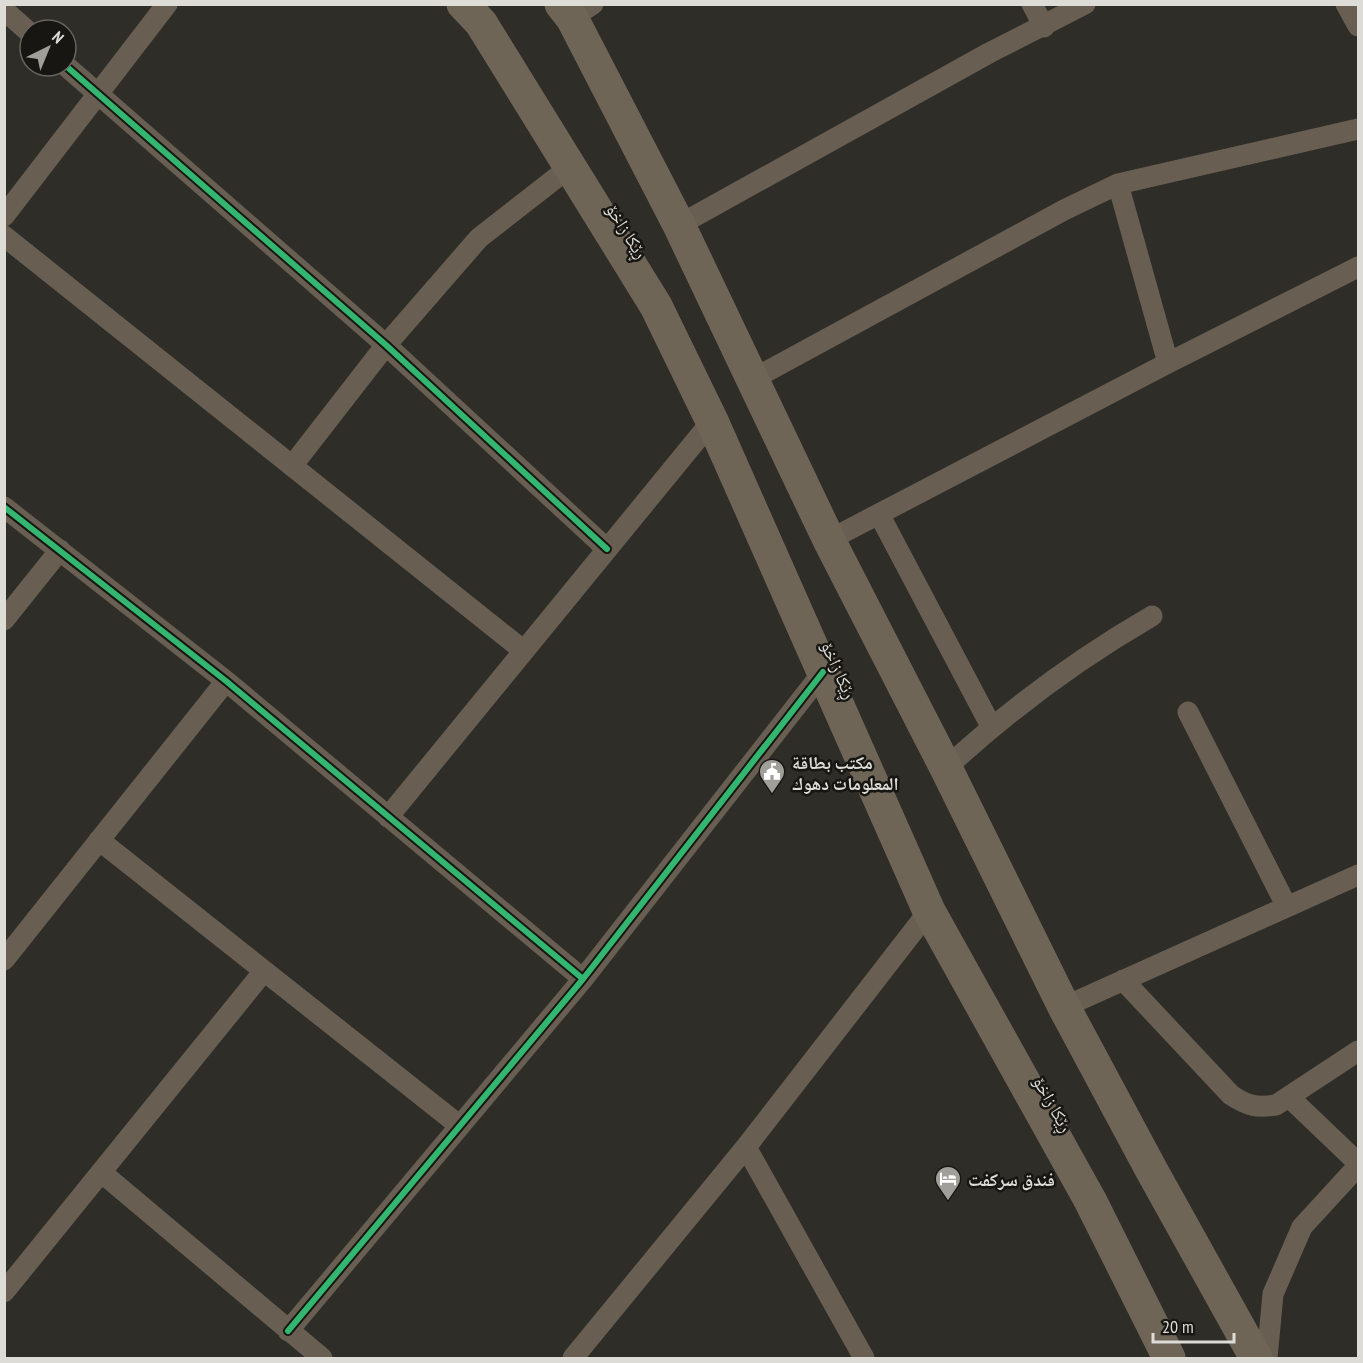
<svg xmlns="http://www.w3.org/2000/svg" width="1363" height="1363" font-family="'PT Sans Narrow','Noto Naskh Arabic',sans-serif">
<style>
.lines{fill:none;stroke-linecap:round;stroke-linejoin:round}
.street{stroke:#685f52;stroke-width:21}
.highway{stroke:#6e6557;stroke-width:33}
.cycleway-casing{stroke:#171612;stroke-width:10}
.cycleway{stroke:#33b770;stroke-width:6}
.labels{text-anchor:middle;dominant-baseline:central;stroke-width:5;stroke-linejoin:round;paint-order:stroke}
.street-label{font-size:18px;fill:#dddcd6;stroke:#171612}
.poi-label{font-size:18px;font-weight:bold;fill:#dddcd6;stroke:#171612;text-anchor:start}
</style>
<rect width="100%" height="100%" fill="#2e2d28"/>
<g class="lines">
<path class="street" d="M1032 4 1044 27
M1346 4 1358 26
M4 10 30 33
M572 18 593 4
M66 66 386 345 607 549
M1118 184 1168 363
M4 216 167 4
M679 225 989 53 1085 4
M4 236 524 651
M753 379 1064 210 1118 184 1358 129
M292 466 386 345 479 238 570 167
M4 507 226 681 583 979
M879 514 991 726
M829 540 1168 363 1358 267
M4 620 60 550
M1188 712 1287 907
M946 768C1011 708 1076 660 1152 616
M388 817 712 421
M99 840 460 1126
M4 960 226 681
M1123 980 1231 1095C1248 1106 1256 1108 1276 1105L1358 1051
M1064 1007 1358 875
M1290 1098 1358 1163
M746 1147 864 1358
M101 1172 322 1358
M4 1292 264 971
M288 1331 583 979 823 672
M573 1358 746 1147 929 911
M1267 1358 1273 1294 1302 1227 1358 1166"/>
<path class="highway" d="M463 4 481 23 656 306 712 421 929 911 1090 1200 1169 1358
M561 4 572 18 679 225 829 540 946 768 1064 1007 1152 1171 1256 1358"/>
<defs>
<path id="cycleway" d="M66 66 386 345 607 549
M4 507 226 681 583 979
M288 1331 583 979 823 672"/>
</defs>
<use href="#cycleway" class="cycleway-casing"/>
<use href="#cycleway" class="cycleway"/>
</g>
<defs>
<symbol id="civic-pin" viewBox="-11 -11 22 30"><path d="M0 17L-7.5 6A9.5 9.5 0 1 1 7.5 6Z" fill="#a09f99" stroke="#171612"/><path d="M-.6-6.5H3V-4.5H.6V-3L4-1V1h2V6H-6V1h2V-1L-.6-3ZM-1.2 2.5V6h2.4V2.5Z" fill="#fff"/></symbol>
<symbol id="hotel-pin" viewBox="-11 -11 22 30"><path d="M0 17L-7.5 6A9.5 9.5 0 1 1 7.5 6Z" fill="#a09f99" stroke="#171612"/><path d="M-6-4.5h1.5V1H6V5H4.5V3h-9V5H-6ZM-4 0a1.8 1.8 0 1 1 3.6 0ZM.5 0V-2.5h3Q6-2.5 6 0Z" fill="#fff"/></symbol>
</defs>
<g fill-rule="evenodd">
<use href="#civic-pin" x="757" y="757" width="30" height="40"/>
<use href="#hotel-pin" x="933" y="1164" width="30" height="40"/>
</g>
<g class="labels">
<g class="street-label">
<text transform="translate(627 231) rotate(58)">ڕێکا زاخۆ</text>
<text transform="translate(839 670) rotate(66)">ڕێکا زاخۆ</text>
<text transform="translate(1053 1104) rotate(61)">ڕێکا زاخۆ</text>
</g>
<g class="poi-label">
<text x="792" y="762">مكتب بطاقة<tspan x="792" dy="21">المعلومات دهوك</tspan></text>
<text x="968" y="1179">فندق سركفت</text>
</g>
</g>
<rect width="1363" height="1363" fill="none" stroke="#dddcd6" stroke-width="12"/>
<g transform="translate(48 48) rotate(43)"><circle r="28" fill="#171612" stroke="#666560" stroke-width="1.5"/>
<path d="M0-4.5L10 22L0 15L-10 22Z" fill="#a09f99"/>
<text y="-9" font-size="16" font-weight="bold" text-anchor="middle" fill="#dddcd6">N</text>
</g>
<path d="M1153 1333v9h81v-9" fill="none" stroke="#dddcd6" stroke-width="3"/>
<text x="1162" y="1333" font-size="18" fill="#dddcd6" stroke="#171612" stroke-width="4.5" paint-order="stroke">20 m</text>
</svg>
